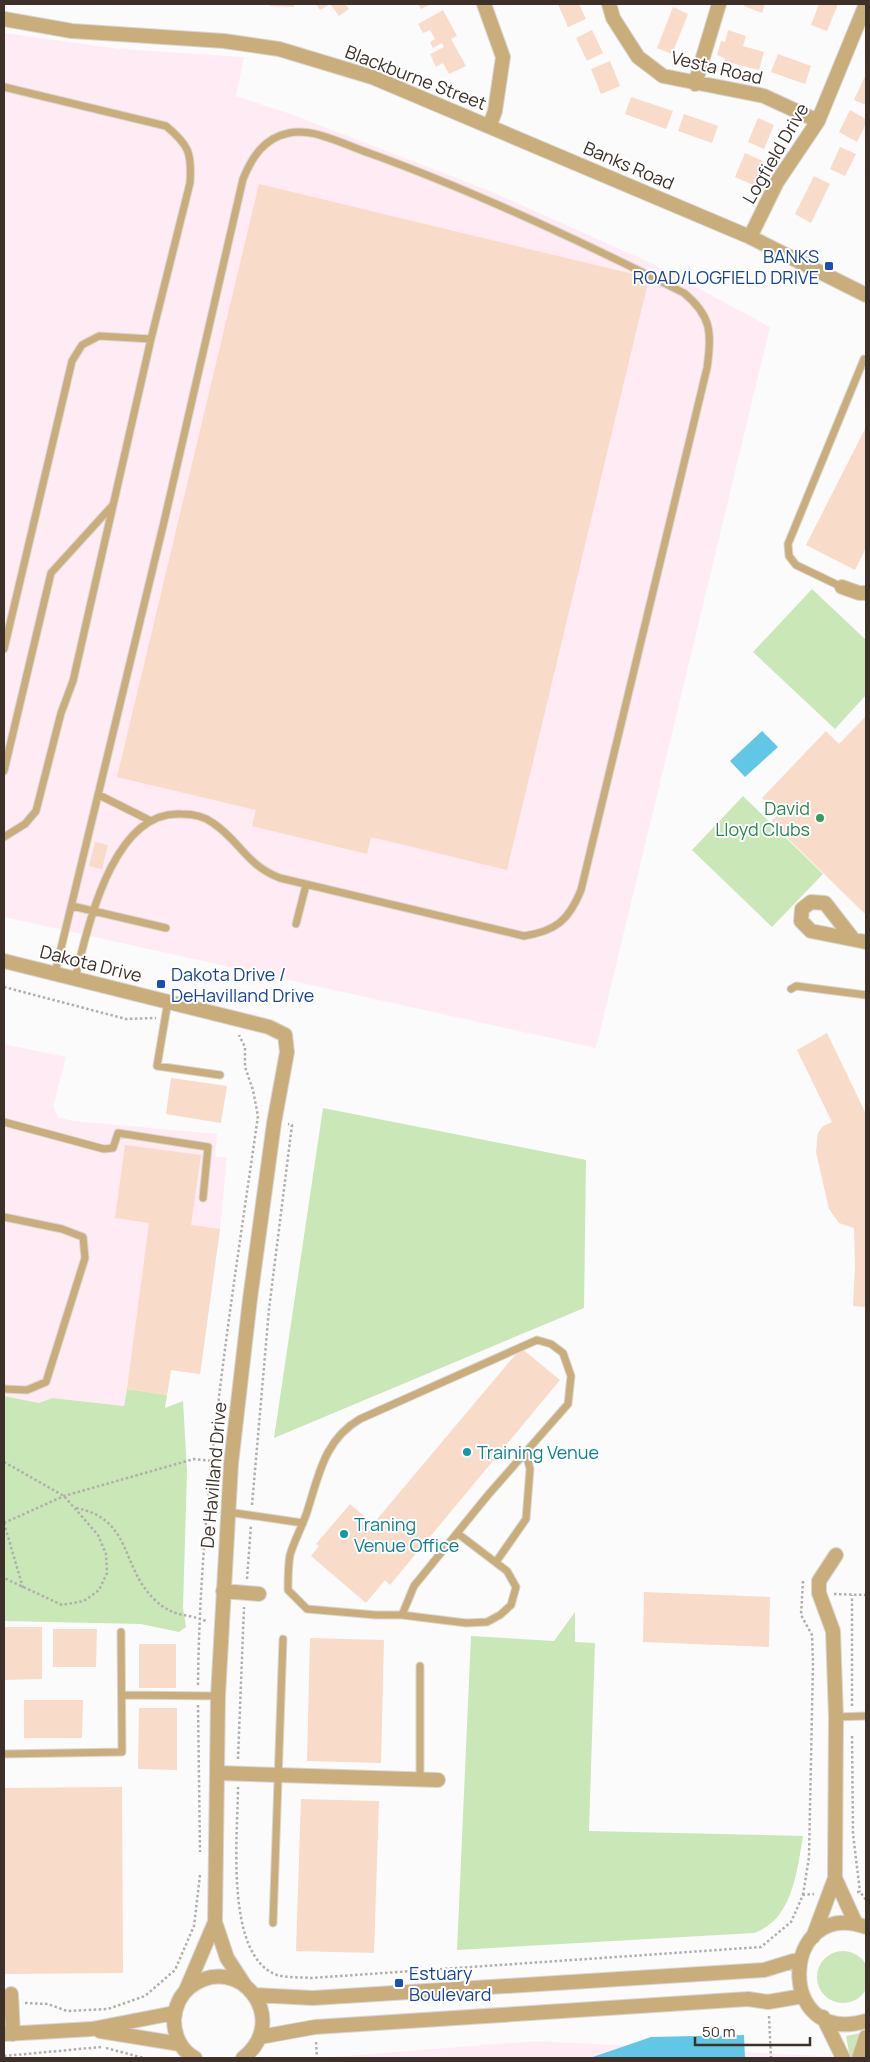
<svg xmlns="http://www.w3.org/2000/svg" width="870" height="2062" font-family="Manrope,sans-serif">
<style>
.industrial{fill:#ffebf4}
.green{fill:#cae7b8}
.water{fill:#62c7e6}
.building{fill:#f8dbc8}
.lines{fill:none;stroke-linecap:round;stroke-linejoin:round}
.lane-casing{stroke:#d9d6d5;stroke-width:9}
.street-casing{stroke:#d9d6d5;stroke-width:16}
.path{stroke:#b2aeab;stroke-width:2.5;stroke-dasharray:2.5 2.5;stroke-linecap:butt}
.lane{stroke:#c9ae7c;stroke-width:7}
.street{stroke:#c9ae7c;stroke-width:14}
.transit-dot{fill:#1a4fb4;stroke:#fff;stroke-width:2}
.leisure-dot{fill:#2e9e5b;stroke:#fff;stroke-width:2}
.culture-dot{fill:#0f9aa8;stroke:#fff;stroke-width:2}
.labels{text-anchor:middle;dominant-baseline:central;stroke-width:4;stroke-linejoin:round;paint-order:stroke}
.street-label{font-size:18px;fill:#3c3029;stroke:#fff}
.transit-label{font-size:18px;fill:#164399;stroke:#fff;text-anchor:start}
.leisure-label{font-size:18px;fill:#27864d;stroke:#fff;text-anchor:end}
.culture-label{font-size:18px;fill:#0d838f;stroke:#fff;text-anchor:start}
</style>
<rect width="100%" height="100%" fill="#fbfbfb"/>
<path class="industrial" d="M4 33 121 49 244 57 236 96 288 113 490 191 653 264 770 327 596 1048 4 917Z
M4 1044 66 1057 53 1106 58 1117 73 1121 217 1134 215 1157H227L220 1229 200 1374 171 1370 167 1395 127 1389 124 1406 52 1398 39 1403 4 1396Z
M536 2041 859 2058H320Z"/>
<path class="green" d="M812 589 866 640V695L835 729 753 652Z
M743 796 823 874 772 927 692 850Z
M323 1108 586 1160 584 1308 274 1438Z
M127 1389 167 1395 165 1408 183 1401 187 1471 183 1608 186 1627 179 1632 141 1624 4 1621V1396L39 1403 52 1398 124 1406Z
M575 1612V1642L595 1643 589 1831 803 1836C797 1870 793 1920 754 1933L457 1950 471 1636 554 1641Z
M817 1977a26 26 0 1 1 52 0a26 26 0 1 1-52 0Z
M861 2033 853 2058H850L846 2036Z"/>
<path class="water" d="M762 731 778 747 745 777 730 761Z
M744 2035 745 2058H590L651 2037Z"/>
<path class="building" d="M270 4H294V7L270 6Z
M316 4H345L349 9 339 16 330 4 320 10Z
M418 4H431L421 9Z
M558 4H579L586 19 568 27Z
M745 4H765L762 13 744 6Z
M819 4H838L827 31 811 25Z
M673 7 688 14 672 54 657 48Z
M443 10 457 36 451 39 466 66 449 74 443 63 436 67 430 54 444 47 442 43 433 48 430 42 435 39 430 30 423 33 418 24Z
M592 30 603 53 587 61 576 38Z
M728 30 746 36 743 46 764 52 759 70 724 61 725 58 717 55 721 41 725 42Z
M778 54 811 66 805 84 771 72Z
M610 61 620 86 601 94 591 69Z
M866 74V105L854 100Z
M631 97 673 111 666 129 625 114Z
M850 110 866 119V124L857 142 839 132Z
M684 114 718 126 712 143 678 131Z
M758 118 774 125 764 149 748 142Z
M840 147 856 154 845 176 830 169Z
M745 153 763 161 753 185 735 177Z
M814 176 830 184 811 223 795 214Z
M259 184 649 278 507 870 371 837 367 854 252 826 256 810 117 777Z
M866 427V548L855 570 806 545Z
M866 716V915L771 822 778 814 762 798 826 731 839 744Z
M95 842 108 845 102 869 89 866Z
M827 1033 866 1114V1307L853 1306 855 1267 854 1228 839 1223 829 1209 816 1152 818 1133 823 1126 832 1122 797 1050Z
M171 1078 227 1086 221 1123 166 1114Z
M125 1145 201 1155 191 1225 220 1229 200 1374 171 1370 167 1395 127 1389 149 1223 115 1218Z
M521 1348 560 1380 390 1585 385 1580 366 1603 311 1556 319 1546 316 1544 350 1504 373 1524Z
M644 1592 770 1597 769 1647 643 1642Z
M4 1627H42V1679L4 1680Z
M53 1629H97L96 1667H53Z
M310 1638 384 1640 381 1763 307 1761Z
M139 1644H176V1688H139Z
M24 1700H83L82 1738H24Z
M139 1708H177V1770L138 1769Z
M122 1787 123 1973 4 1974V1788Z
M301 1799 379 1801 374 1953 296 1951Z"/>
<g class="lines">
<defs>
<path id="lane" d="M4 87 166 126C189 145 192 153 190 183L151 339 73 681 61 713 36 811 25 824 4 837
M842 587 796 565 789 556 788 544 864 359
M4 649 72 361 82 345 99 336 151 339
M4 771 51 573 112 506
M99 795 151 821
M72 906 166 928
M296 924 306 885
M55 973 164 522 243 179C252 157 264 138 289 133 315 128 345 145 369 153 477 192 581 241 684 293 712 316 712 334 707 368L581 890C569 920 556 931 524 936L280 878C246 865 240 841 213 823 204 816 191 814 181 814 112 810 88 928 75 978
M791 989 796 986 866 995
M168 1001 157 1066 220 1075
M4 1122 104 1149 113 1148 118 1133 208 1147 203 1198
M4 1217 62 1229 83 1237 85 1258 46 1382 27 1390 4 1389
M228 1512 303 1523
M496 1562 526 1519 530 1469 526 1453
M402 1615 414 1586 488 1495 568 1404 571 1376 563 1353 551 1344 537 1340 360 1419C324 1440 319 1475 307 1512 302 1527 294 1541 290 1555 288 1566 288 1579 288 1590L307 1609 376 1615H402L466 1623 487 1622 500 1615 511 1605 516 1587 507 1571 457 1533
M420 1666V1780
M123 1695 218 1696
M836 1717 866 1716
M4 1754 122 1752 121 1632
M273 1923 283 1639"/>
<path id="street" d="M484 4 503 57 495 111 490 125
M609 4 613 18 638 57 663 76 764 96 818 121
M4 19 72 31 224 41 279 49 372 77 750 237 866 295
M695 84 719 4
M750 237 777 182 818 121 866 4
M842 587 859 593H866
M853 939 825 903 811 902 802 909 801 921 811 931 866 942
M4 961 269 1027 285 1035 287 1052 274 1123 250 1299 231 1464 218 1696 215 1922 227 1958 244 1984
M223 1591 259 1594
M218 1773 438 1780
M835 1878 856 1924
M866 1927C780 1896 774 2048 866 2021
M813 1937 835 1878 836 1717 833 1631 819 1593V1581L836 1555
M186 1990 215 1922
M11 1994 13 2034
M255 1995 313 1998 764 1970 800 1959
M823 2017 843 2058
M100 2031 180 2044
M4 2034 92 2029 174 2013
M260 2037 315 2027 748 1999 768 2002 803 1996
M195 2058C181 2051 174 2035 174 2020 175 2007 180 1995 190 1987 239 1950 292 2020 243 2058
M859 2058 866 2037"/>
</defs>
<use href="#lane" class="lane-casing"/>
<use href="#street" class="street-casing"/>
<path class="path" d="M4 987 126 1019 156 1018
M4 1462 64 1496 98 1535 106 1554 107 1573 99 1590 84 1601 62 1605 4 1578
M252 1505 269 1309 292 1125 288 1124
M76 1508C133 1519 120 1567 155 1600 175 1619 186 1612 208 1622
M4 1523 64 1496 194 1459 212 1461
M4 1523 23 1588
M247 1579 251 1525
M803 1581 801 1615 812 1635 813 1663 809 1857 803 1895
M834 1594 866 1595
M198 1685C200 1494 231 1305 258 1116L253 1090 245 1067V1047L239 1035
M198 1705 200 1852
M852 1706V1595
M852 1736 853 1834 860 1892
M238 1759 244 1607
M238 1787C238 1833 224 1956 277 1975 287 1978 301 1977 311 1978L761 1947 791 1922 803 1895 814 1894
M857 1892H860L866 1900
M25 2003 48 2004 67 2011 108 2009 145 1996 175 1970 194 1926 200 1875
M769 2016 771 2058
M316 2042 317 2058
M106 2048 144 2058
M4 2056 101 2047"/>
<use href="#lane" class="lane"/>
<use href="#street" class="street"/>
</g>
<g class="transit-dot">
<rect x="824" y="261" width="10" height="10" rx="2.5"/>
<rect x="156" y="979" width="10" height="10" rx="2.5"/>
<rect x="394" y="1978" width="10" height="10" rx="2.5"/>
</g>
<circle class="leisure-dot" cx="820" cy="818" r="5"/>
<g class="culture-dot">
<circle cx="467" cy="1452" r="5"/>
<circle cx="344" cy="1534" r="5"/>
</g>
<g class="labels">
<g class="street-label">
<text transform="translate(717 67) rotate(13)">Vesta Road</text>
<text transform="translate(416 77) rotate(21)">Blackburne Street</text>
<text transform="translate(775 153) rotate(-60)">Logfield Drive</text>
<text transform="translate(629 165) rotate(23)">Banks Road</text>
<text transform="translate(91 963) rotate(14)">Dakota Drive</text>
<text transform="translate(213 1475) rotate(-85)">De Havilland Drive</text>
</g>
<g class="transit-label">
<text x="819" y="256" text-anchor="end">BANKS<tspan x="819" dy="21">ROAD/LOGFIELD DRIVE</tspan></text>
<text x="171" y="974">Dakota Drive /<tspan x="171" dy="21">DeHavilland Drive</tspan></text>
<text x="409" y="1973">Estuary<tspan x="409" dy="21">Boulevard</tspan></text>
</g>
<g class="leisure-label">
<text x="810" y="808">David<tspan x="810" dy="21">Lloyd Clubs</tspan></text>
</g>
<g class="culture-label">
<text x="477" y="1452">Training Venue</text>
<text x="354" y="1524">Traning<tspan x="354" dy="21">Venue Office</tspan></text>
</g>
</g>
<rect width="870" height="2062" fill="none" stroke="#3c3029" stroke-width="10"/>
<path d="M695 2037v8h115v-8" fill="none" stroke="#3c3029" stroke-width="2.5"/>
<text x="702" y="2037" font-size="15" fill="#3c3029" stroke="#ffffff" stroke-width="4" paint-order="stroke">50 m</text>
</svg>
